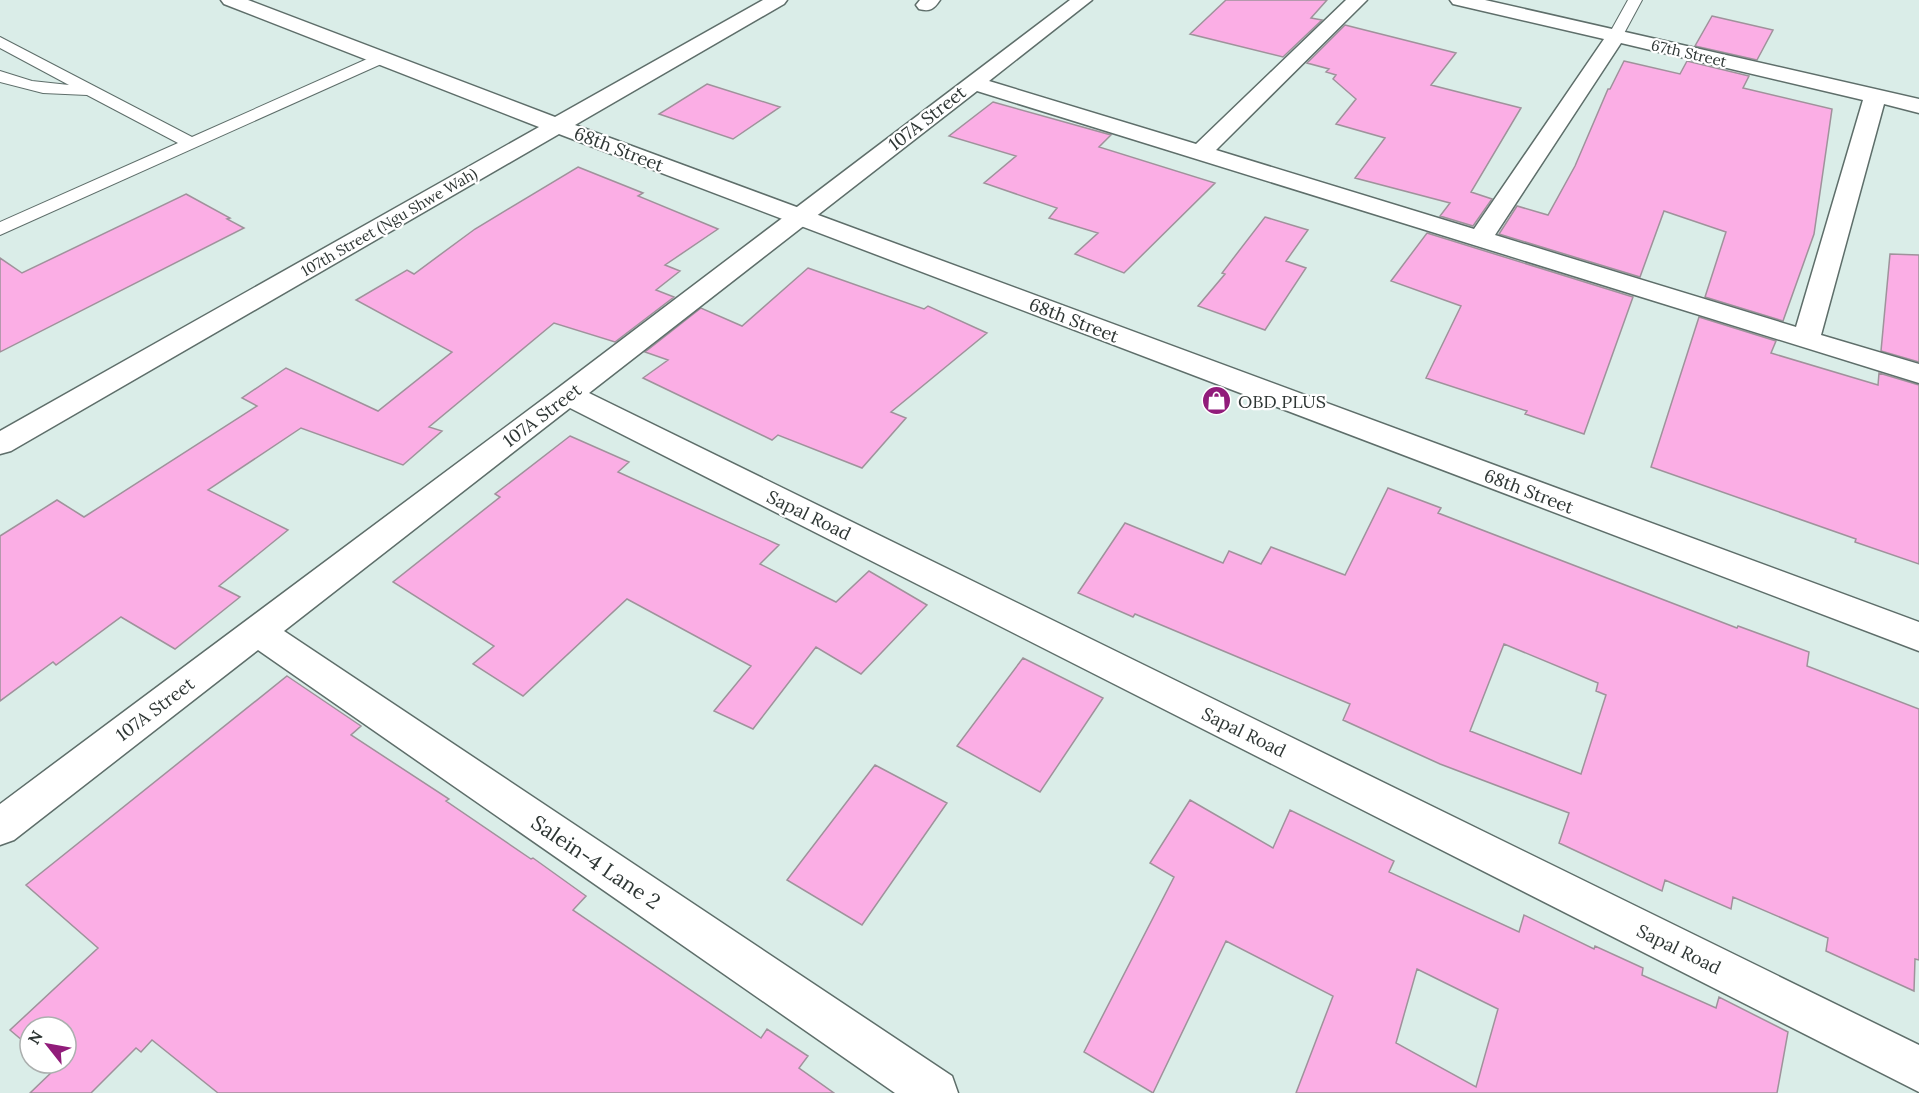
<svg xmlns="http://www.w3.org/2000/svg" width="1919" height="1093" font-family="Lora,serif">
<style>
.building{fill:#fbaee5;stroke:#9f929b;stroke-width:1.5;fill-rule:evenodd}
.lines{fill:none;stroke-linecap:round;stroke-linejoin:round}
.service-casing{stroke:#5e6e6a;stroke-width:2}
.minor-casing{stroke:#5e6e6a;stroke-width:3}
.secondary-casing{stroke:#5e6e6a;stroke-width:3}
.service{fill:#fff;fill-rule:evenodd}
.minor{fill:#fff;fill-rule:evenodd}
.secondary{fill:#fff;fill-rule:evenodd}
.labels{text-anchor:middle;dominant-baseline:central;stroke-width:4.5;stroke-linejoin:round;paint-order:stroke}
.far-street-label{font-size:15px;fill:#2e3634;stroke:#fff}
.street-label{font-size:18px;fill:#2e3634;stroke:#fff}
.poi-label{font-size:18px;fill:#2e3634;stroke:#fff;text-anchor:start}
.near-street-label{font-size:21px;fill:#2e3634;stroke:#fff}
</style>
<rect width="100%" height="100%" fill="#daede8"/>
<path class="building" d="M1226 0H1327L1311 18 1322 20 1283 57 1190 34Z
M1712 16 1773 30 1757 60 1695 46Z
M1345 25 1456 53 1431 85 1521 108 1471 192 1492 199 1473 226 1440 216 1450 203 1355 178 1385 138 1336 124 1356 99 1333 79 1336 75 1326 72 1329 69 1307 63Z
M1624 61 1680 74 1687 61 1749 76 1743 88 1832 109 1814 234 1783 321 1705 297 1726 232 1664 211 1640 277 1499 234 1517 206 1548 215 1575 166 1608 89H1610Z
M707 84 780 107 733 139 659 114Z
M993 102 1111 135 1099 147 1215 183 1124 273 1075 254 1098 233 1049 218 1057 208 984 183 1016 156 949 136Z
M578 167 643 193 638 196 718 229 665 265 680 271 656 290 674 297 615 342 554 323 429 427 442 431 403 465 301 428 208 490 288 530 219 586 240 597 175 649 121 617 56 665 53 662 0 701V536L57 500 84 517 257 406 242 398 286 368 378 411 452 352 356 300 407 270 414 274 475 229Z
M186 194 230 218 227 219 244 228 0 352V258L22 273Z
M1265 217 1308 230 1286 261 1306 268 1265 330 1198 306 1225 274 1222 273Z
M1427 233 1633 297 1584 434 1525 414 1527 411 1426 378 1461 306 1391 281Z
M1890 254 1919 255V362L1881 351Z
M808 268 924 309 928 306 987 333 891 412 906 418 862 468 778 435 772 440 643 378 668 360 645 352 701 308 742 326Z
M1699 317 1776 341 1771 353 1878 385 1879 373 1919 385V564L1855 542 1856 539 1651 467Z
M570 436 629 462 618 472 779 545 760 564 836 602 869 571 927 605 861 674 816 647 753 729 714 711 751 666 627 599 523 696 473 664 494 646 393 582 500 497 495 494Z
M1388 488 1441 508 1438 513 1737 628 1738 626 1809 652 1807 666 1919 709V960L1915 959 1914 991 1826 951 1828 938 1733 897 1731 909 1665 880 1662 891 1559 843 1569 813 1440 764 1343 720 1350 704 1135 614 1133 617 1078 593 1125 523 1223 563 1229 551 1261 564 1271 547 1345 575ZM1504 644 1598 683 1596 691 1606 695 1581 774 1470 731Z
M1023 658 1103 698 1040 792 957 746Z
M287 676 361 726 351 735 449 799 446 801 531 859 533 858 586 896 573 910 761 1038 767 1029 808 1056 799 1068 834 1093H218L152 1040 141 1052 136 1048 91 1093H30L56 1068 50 1063H66V1027H30V1047L10 1030 98 948 26 885Z
M875 765 947 803 862 925 787 880Z
M1190 800 1273 848 1290 810 1394 861 1389 872 1519 932 1524 915 1594 949 1595 946 1643 968 1642 975 1716 1008 1719 997 1788 1032 1777 1093H1296L1333 996 1226 941 1153 1093 1084 1052 1174 877 1150 863ZM1417 969 1498 1009 1476 1087 1396 1043Z"/>
<g class="lines">
<defs>
<path id="service" d="M1628 0H1642L1621 39H1611L1608 36Z
M0 37 192 137 376 55H388L390 58 388 61 0 235V222L178 143 87 95 43 93 0 82V71L32 81 69 85 0 48Z"/>
<path id="minor" d="M920 0H940C934 9 930 12 919 9L916 5Z
M1070 0H1092L989 81 1196 144 1346 0H1367L1216 150 1474 229 1604 39 1453 4 1450 0H1485L1919 99V113L1884 104 1821 335 1919 364V383L977 91 589 393 1919 1045V1092L570 408 284 631 952 1076 958 1093H895L258 650 14 840 0 845V804L558 388ZM1621 43 1863 100 1796 327 1495 235Z"/>
<path id="secondary" d="M221 0H248L555 117 763 0H787L784 4 575 125 1919 622V651L559 134 11 451 0 454V431L539 127 224 4Z"/>
</defs>
<use href="#service" class="service-casing"/>
<use href="#minor" class="minor-casing"/>
<use href="#secondary" class="secondary-casing"/>
<use href="#service" class="service"/>
<use href="#minor" class="minor"/>
<use href="#secondary" class="secondary"/>
</g>
<defs>
<symbol id="shop-disc" viewBox="-11 -11 22 22"><circle r="9.5" fill="#911c7a" stroke="#fff"/><path d="M-5-2.5h2.3a2.7 3.5 0 0 1 5.4 0H5L5.5 6h-11ZM-1.5-2.5h3a1.5 2.3 0 0 0-3 0Z" fill="#fff"/></symbol>
</defs>
<g fill-rule="evenodd">
<use href="#shop-disc" x="1200" y="384" width="33" height="33"/>
</g>
<g class="labels">
<g class="far-street-label">
<text transform="translate(1689 53) rotate(13)">67th Street</text>
<text transform="translate(389 222) rotate(-30)">107th Street (Ngu Shwe Wah)</text>
</g>
<g class="street-label">
<text transform="translate(927 118) rotate(-38)">107A Street</text>
<text transform="translate(619 149) rotate(21)">68th Street</text>
<text transform="translate(1074 320) rotate(21)">68th Street</text>
<text transform="translate(542 415) rotate(-37)">107A Street</text>
<text transform="translate(1529 491) rotate(21)">68th Street</text>
<text transform="translate(809 515) rotate(26)">Sapal Road</text>
<text transform="translate(155 709) rotate(-37)">107A Street</text>
<text transform="translate(1244 732) rotate(26)">Sapal Road</text>
<text transform="translate(1679 949) rotate(26)">Sapal Road</text>
</g>
<g class="poi-label">
<text x="1238" y="401">OBD PLUS</text>
</g>
<g class="near-street-label">
<text transform="translate(596 862) rotate(34)">Salein-4 Lane 2</text>
</g>
</g>
<g transform="translate(48 1045) rotate(301)"><circle r="28" fill="#ffffff" stroke="#abafae" stroke-width="1.5"/>
<path d="M0-4.5L10 22L0 15L-10 22Z" fill="#911c7a"/>
<text y="-9" font-size="16" font-weight="bold" text-anchor="middle" fill="#2e3634">N</text>
</g>
</svg>
